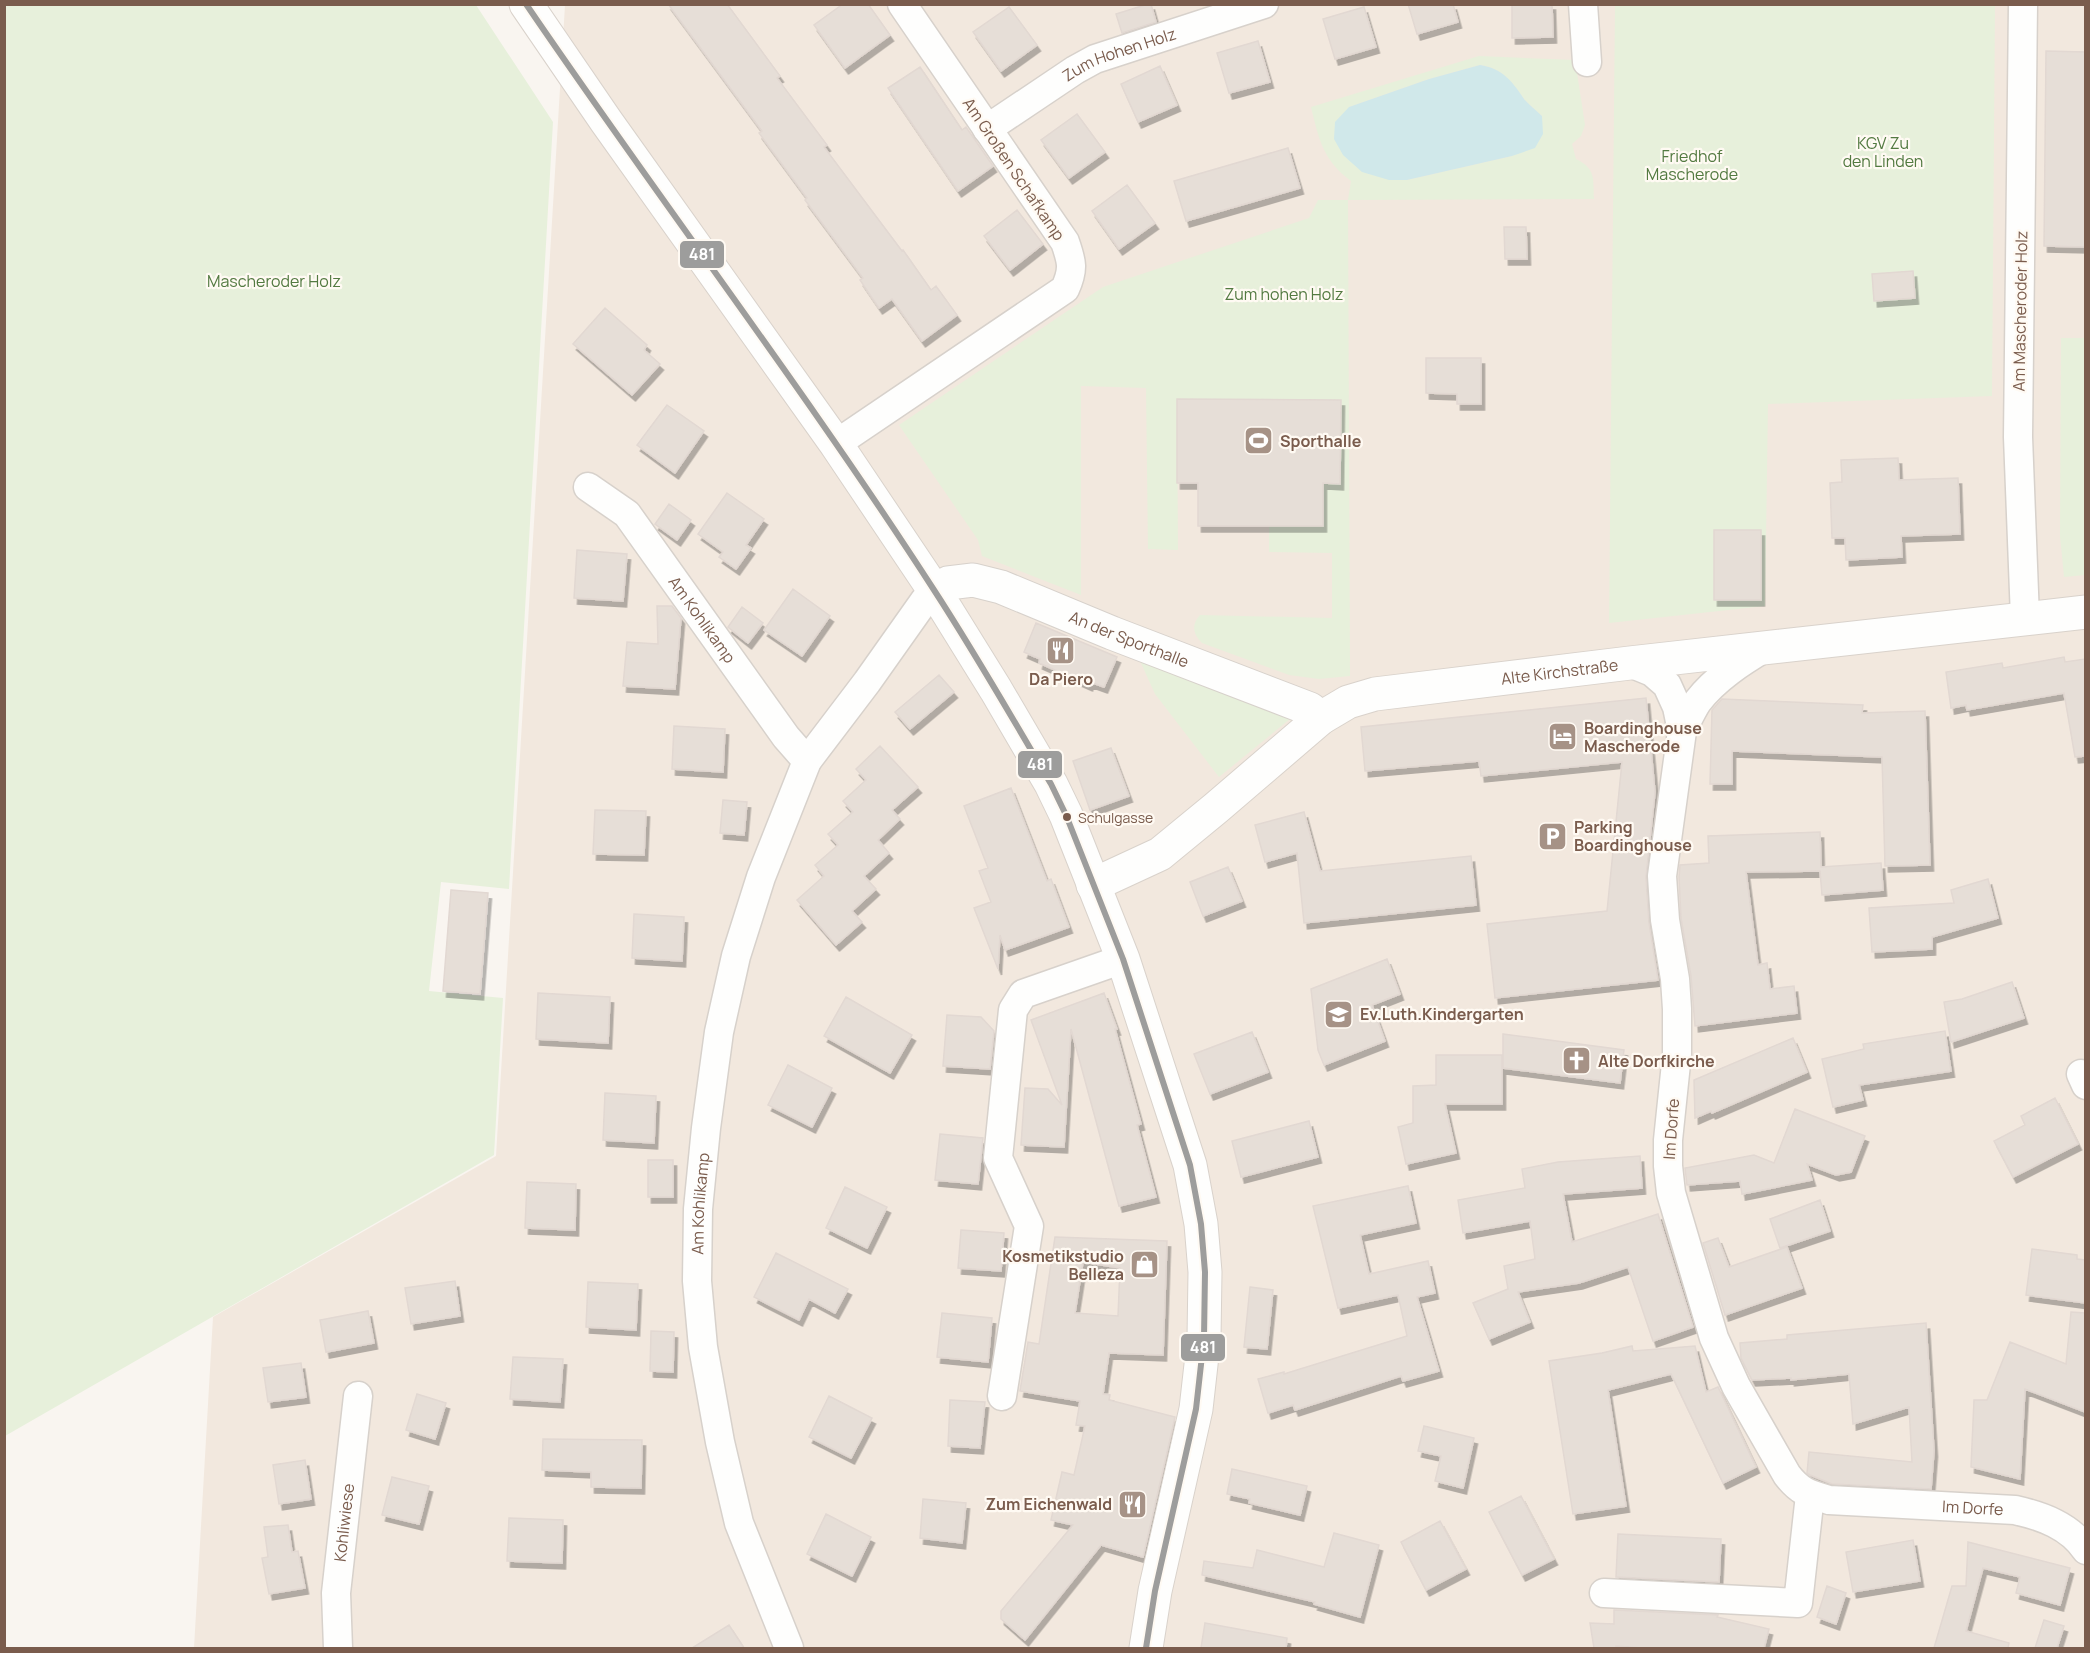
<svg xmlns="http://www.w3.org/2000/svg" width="2090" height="1653" font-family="Manrope,sans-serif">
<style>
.residential{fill:#f2e8de}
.green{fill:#e7f0db;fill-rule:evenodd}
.water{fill:#d0e8ea}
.building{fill:#e6ded7;stroke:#e2d8d2;stroke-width:1.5;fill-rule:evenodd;filter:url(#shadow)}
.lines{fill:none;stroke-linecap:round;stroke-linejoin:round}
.minor-casing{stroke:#d7d1cb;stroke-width:31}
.tertiary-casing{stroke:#d7d1cb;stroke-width:35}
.secondary-casing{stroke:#d9d2cb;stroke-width:35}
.minor{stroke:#fefefd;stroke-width:28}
.tertiary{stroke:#fefefd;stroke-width:33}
.secondary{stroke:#fefefd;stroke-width:33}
.bus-1-casing{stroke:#fffaf3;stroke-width:10}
.bus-1{stroke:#9d9d9c;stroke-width:6}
.bus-dot{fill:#7a5c4d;stroke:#fffaf3;stroke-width:2}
.labels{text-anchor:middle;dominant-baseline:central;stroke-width:4.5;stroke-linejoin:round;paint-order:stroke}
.bus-label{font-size:14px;fill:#7a5c4d;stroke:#fffaf3;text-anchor:start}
.street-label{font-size:16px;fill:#7a5c4d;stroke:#fffaf3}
.park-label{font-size:16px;fill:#537a41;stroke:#fffaf3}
.poi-label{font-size:16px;font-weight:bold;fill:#7a5c4d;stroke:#fffaf3;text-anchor:start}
.line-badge{stroke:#fffaf3;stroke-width:2}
.badge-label{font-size:16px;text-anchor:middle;font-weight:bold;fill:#fff}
</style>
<defs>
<filter id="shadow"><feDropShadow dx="3.5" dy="6" stdDeviation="0" flood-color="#0004"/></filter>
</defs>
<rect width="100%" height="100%" fill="#f9f5f0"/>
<path class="residential" d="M565 5H2085V1648H194L213 1317 496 1156Z"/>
<path class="green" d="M5 4 476 5 553 122 509 889 441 882 429 991 503 998 494 1155 5 1436Z
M1615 5H1995L1992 396 1768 404 1765 606 1609 623Z
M1479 56 1575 60 1585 125 1581 136 1572 144 1576 159C1596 169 1593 178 1594 199L1348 200 1350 676 1319 679 1289 675 1202 643C1193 634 1191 625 1200 615L1332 618V553L1269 552V526H1323V483H1340V400H1177L1178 550 1148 549 1146 388 1081 386V595L982 556 978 540 899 425 1103 287 1309 218 1318 200H1348L1351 181C1323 160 1319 140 1311 107ZM1480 65C1502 68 1512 82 1524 99 1529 105 1536 110 1542 116L1512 156 1407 180H1389L1349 107 1429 79Z
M2061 338H2086L2085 575 2064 577 2060 536Z
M1136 652 1290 719 1219 777 1155 694Z"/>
<path class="water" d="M1480 65C1502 68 1513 82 1524 99 1529 105 1536 110 1542 116L1543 134 1535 148 1512 156 1407 180H1389L1362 172 1343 155 1334 139 1335 122 1349 107 1429 79Z"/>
<path class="building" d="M668 4H727L780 76 777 78 827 145 824 147 902 251 903 250 931 290 936 286 957 315 922 341 892 299 879 308 860 280 863 278 805 200 807 198 759 133 762 131Z
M843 4H868L890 35 845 68 814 25Z
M1148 4H1151L1156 22 1122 33 1116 14Z
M1408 4H1453L1458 22 1417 34Z
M1512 4H1552L1553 37 1512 38Z
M1009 7 1037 45 1001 71 973 32Z
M1364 7 1376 47 1335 59 1323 19Z
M1258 41 1270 82 1229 93 1217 53Z
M2046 51 2085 52V247L2044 246Z
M1160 66 1177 105 1138 122 1121 84Z
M920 67 962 130 966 127 993 166 958 191 888 88Z
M1077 114 1105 152 1069 178 1041 140Z
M1288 148 1300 188 1186 221 1174 181Z
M1127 185 1155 223 1119 249 1092 211Z
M1017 210 1043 244 1010 270 984 236Z
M1504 227H1526L1527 259H1505Z
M1913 271 1915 298 1874 301 1872 274Z
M605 308 647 345 644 350 660 364 632 395 573 344Z
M1426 358H1481V404H1457V394L1426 393Z
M1177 399 1341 400 1340 484 1323 483V526H1198V483H1177Z
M667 405 704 431 675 473 637 445Z
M1898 458 1899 480 1958 478 1960 534 1901 536 1902 557 1846 560 1845 538H1832L1830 483 1842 482 1841 460Z
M727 493 764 519 746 545 751 548 736 569 719 557 723 552 698 534Z
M669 504 691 520 677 540 655 524Z
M1714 530H1761V600H1714Z
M577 550 627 554 623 601 574 598Z
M793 589 830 616 802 656 764 630Z
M657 606H672L681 618 675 689 623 686 627 642 658 644Z
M742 607 763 623 748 643 728 627Z
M1036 623 1117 657 1104 687 1090 682 1089 685 1039 663 1040 659 1024 652Z
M2064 657 2065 662 2085 659V756L2075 757 2064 693 1967 710 1966 705 1951 708 1946 672 2002 663 2003 668Z
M939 675 954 692 910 729 895 712Z
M1646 698 1655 792 1646 877 1649 923 1658 980 1495 998 1487 924 1607 911 1622 762 1481 776 1479 761 1365 771 1361 727Z
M1722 699 1863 705 1862 713 1925 711 1930 865 1885 866 1882 757 1732 751V784H1710L1712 710Z
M674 726 725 729 723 772 672 769Z
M880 746 918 787 892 810 900 819 878 840 889 853 864 876 876 889 852 911 862 922 836 945 797 900 824 876 815 865 838 845 828 834 853 812 843 801 866 780 856 769Z
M1111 748 1129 796 1090 810 1073 761Z
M1011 788 1047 881 1051 879 1069 927 1005 950 1000 935 998 969 974 908 991 902 979 871 988 868 964 806Z
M723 800 747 802 744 835 720 833Z
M595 810 646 811 644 855 593 854Z
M1304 812 1320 871 1471 856 1476 905 1304 923 1297 853 1265 862 1255 825Z
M1820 832 1821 867 1881 863 1883 890 1822 895 1820 871 1746 872 1758 965 1767 963 1770 989 1794 986 1797 1013 1695 1026 1691 976 1681 918 1679 877 1680 865 1709 863 1708 836Z
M1228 867 1242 901 1203 916 1190 882Z
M1988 879 1998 918 1932 937V949L1872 952 1869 908 1954 903 1951 890Z
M451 890 488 893 480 994 443 991Z
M634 914 684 917 682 961 632 958Z
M1387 959 1400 994 1372 1005 1385 1041 1324 1065 1318 1050 1311 989Z
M2012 982 2024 1018 1951 1042 1944 1002 1962 999Z
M538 993 610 997 608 1043 536 1039Z
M1104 993 1117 1029H1115L1141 1124 1137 1125 1156 1197 1119 1206 1071 1029 1064 1147 1021 1145 1025 1088 1048 1089 1062 1105 1031 1020Z
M846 997 912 1035 890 1073 824 1036Z
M947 1015 981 1017 994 1031 990 1069 943 1066Z
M1945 1031 1951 1071 1859 1085 1863 1100 1833 1107 1822 1059 1864 1049 1863 1044Z
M1252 1032 1268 1072 1210 1094 1194 1054Z
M1503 1034 1624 1050 1620 1083 1503 1068Z
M1793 1038 1807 1072 1712 1113 1711 1111 1695 1118 1694 1080Z
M1436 1055H1502V1104H1445L1456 1153 1406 1164 1398 1127 1413 1123V1086L1436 1085Z
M788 1065 832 1088 812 1127 768 1105Z
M605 1093 656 1096 654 1143 603 1140Z
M2055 1098 2078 1144 2013 1177 1994 1141 2025 1125 2021 1116Z
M1795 1109 1865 1136 1851 1172 1836 1175 1807 1164 1812 1180 1742 1194 1740 1181 1687 1185 1685 1168 1754 1155 1774 1163Z
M1309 1121 1318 1157 1241 1177 1232 1141Z
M940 1134 983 1138 978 1184 935 1180Z
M1640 1156 1642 1188 1563 1194 1572 1242 1658 1214 1693 1327 1653 1341 1628 1267 1579 1283 1518 1292 1530 1322 1489 1339 1473 1303 1508 1289 1504 1266 1535 1259 1530 1221 1463 1233 1458 1200 1525 1188 1522 1169 1558 1162Z
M648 1160H673V1197H648Z
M527 1182 576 1184 575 1230 525 1228Z
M1408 1186 1416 1223 1360 1235 1369 1274 1428 1261 1435 1293 1417 1297 1439 1371 1403 1381 1401 1376 1295 1410 1293 1405 1268 1413 1258 1379 1284 1372V1374L1407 1336 1398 1295 1338 1308 1313 1206Z
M845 1187 887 1207 867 1248 826 1228Z
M1820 1200 1830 1231 1780 1248 1770 1219Z
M961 1230 1004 1233 1001 1271 958 1268Z
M1055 1237 1167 1241 1163 1355 1109 1353 1103 1394 1110 1395 1109 1400 1175 1417 1143 1557 1101 1545 1025 1640 1001 1619V1611L1073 1525 1051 1520 1062 1472 1074 1475 1085 1426 1076 1425 1080 1401 1020 1391 1028 1342 1039 1344ZM1083 1262 1120 1268 1118 1316 1075 1313Z
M1718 1238 1729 1267 1787 1247 1802 1288 1725 1315 1703 1243Z
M2032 1249 2077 1255V1259L2085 1260V1303L2026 1295Z
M776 1253 848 1289 835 1313 809 1299 799 1320 754 1297Z
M455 1281 460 1316 411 1324 405 1288Z
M588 1282 638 1284 636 1330 586 1327Z
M1250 1287 1273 1290 1267 1349 1244 1347Z
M368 1311 374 1343 326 1352 320 1320Z
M2071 1312 2085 1313V1412L2025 1389 2020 1479 1971 1467 1974 1400H1987L2010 1342 2066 1364Z
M942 1313 992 1318 988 1362 937 1357Z
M1926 1323 1934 1451 1931 1489 1832 1484 1810 1475 1807 1473 1809 1452 1912 1462 1909 1407 1853 1424 1849 1374 1791 1380V1378L1752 1380 1741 1358 1740 1343 1787 1339V1335Z
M651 1331 674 1332 673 1372 650 1371Z
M1632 1346 1633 1351 1695 1346 1706 1392 1718 1387 1756 1467 1723 1483 1671 1374 1608 1390 1626 1506 1573 1514 1549 1361 1602 1353Z
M513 1357 563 1359 560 1402 510 1399Z
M301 1363 306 1397 268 1402 263 1368Z
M417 1394 446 1403 435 1439 406 1430Z
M829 1396 872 1418 851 1458 809 1437Z
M950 1400 985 1402 980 1448 948 1446Z
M1424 1426 1474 1438 1463 1488 1435 1481 1441 1456 1418 1451Z
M543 1439 642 1440 641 1488 591 1487V1472L542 1470Z
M305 1460 311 1499 279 1504 273 1465Z
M1232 1469 1307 1486 1300 1515 1249 1503 1250 1499 1227 1494Z
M392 1477 429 1486 419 1524 382 1515Z
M1521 1496 1554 1559 1522 1575 1489 1512Z
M923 1499 966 1503 962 1543 920 1538Z
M826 1514 871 1537 852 1576 807 1554Z
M509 1518 563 1520 562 1563 507 1561Z
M1440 1521 1466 1569 1426 1590 1401 1542Z
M288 1525 292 1552 298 1551 305 1588 269 1594 262 1558 268 1557 264 1527Z
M1334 1533 1379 1545 1360 1617 1314 1604 1315 1602 1202 1575 1204 1561 1253 1568 1257 1550 1324 1567Z
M1618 1534 1721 1539 1719 1582 1616 1577Z
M1913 1540 1920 1581 1853 1592 1846 1552Z
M1968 1542 2070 1568 2060 1605 2016 1593 2020 1577 1983 1568 1966 1631 2009 1643 2008 1648H1934L1952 1586H1966Z
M1827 1586 1846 1593 1836 1624 1817 1617Z
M1614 1610 1718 1615 1717 1617 1769 1629 1764 1648H1642L1616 1646V1648H1594L1590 1623 1614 1624Z
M2044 1620 2064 1626 2057 1648H2035Z
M1205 1623 1287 1638 1286 1648H1201Z
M729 1625 744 1648H692Z"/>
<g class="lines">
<defs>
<g id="minor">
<path d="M1583 4 1587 62"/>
<path d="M2023 4 2018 437 2025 618"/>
<path id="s1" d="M987 129 1075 70 1095 59 1264 4"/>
<path d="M836 444 1065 289C1074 269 1072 262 1065 242L902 4"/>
<path id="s2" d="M588 487 627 514 786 737 807 761"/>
<path id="s3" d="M1630 663 1652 672 1667 685 1677 707 1682 731 1662 876 1665 920 1675 979 1677 1009V1054L1668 1140V1166L1671 1193 1714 1338 1736 1386 1787 1475C1800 1492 1809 1494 1829 1500L2015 1510C2042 1516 2070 1526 2086 1550"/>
<path d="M1682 731C1687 721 1692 710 1698 701 1716 678 1741 662 1766 647"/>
<path d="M2081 1074 2086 1085"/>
<path d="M1002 1396 1029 1226 998 1158 1013 1010 1023 994 1123 959"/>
<path d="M1604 1593 1798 1603 1810 1495"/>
<path id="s4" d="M338 1648 336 1593 358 1396"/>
<path id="s5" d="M789 1648 739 1523 720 1442 703 1347 697 1281 698 1209 706 1128 719 1032 736 956 761 877 807 761 867 682 925 600 934 590"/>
</g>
<g id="tertiary">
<path id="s6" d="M934 590 948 583 973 580 1001 587 1112 633 1310 709 1321 718"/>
</g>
<g id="secondary">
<path d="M526 4 606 121 836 444 934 590 996 690 1051 784 1066 815 1123 959 1190 1165 1201 1224 1205 1272 1204 1338 1196 1409 1155 1591 1146 1648"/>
<path id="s7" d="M1093 885 1160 854 1216 808 1321 718 1348 702 1375 694 1630 663 2086 612"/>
</g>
</defs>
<use href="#minor" class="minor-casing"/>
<use href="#tertiary" class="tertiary-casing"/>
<use href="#secondary" class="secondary-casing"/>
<use href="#minor" class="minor"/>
<use href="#tertiary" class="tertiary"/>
<use href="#secondary" class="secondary"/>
<defs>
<path id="bus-1" d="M526 4C660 201 805 390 934 590 975 653 1013 719 1051 784L1066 815 1123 959 1190 1165 1201 1224 1205 1272 1204 1338 1196 1409 1155 1591 1146 1648"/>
</defs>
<use href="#bus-1" class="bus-1-casing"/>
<use href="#bus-1" class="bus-1"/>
</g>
<defs>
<symbol id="stadium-square" viewBox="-11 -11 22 22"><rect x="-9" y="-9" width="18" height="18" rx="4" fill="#a69286" stroke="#fffaf3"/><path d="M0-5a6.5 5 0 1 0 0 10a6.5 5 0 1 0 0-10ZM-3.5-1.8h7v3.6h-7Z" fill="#fff"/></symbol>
<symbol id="restaurant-square" viewBox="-11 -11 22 22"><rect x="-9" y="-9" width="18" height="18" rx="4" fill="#a69286" stroke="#fffaf3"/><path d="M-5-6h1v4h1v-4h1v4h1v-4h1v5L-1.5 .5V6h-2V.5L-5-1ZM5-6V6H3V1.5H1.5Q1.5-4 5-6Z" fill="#fff"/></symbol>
<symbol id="hotel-square" viewBox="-11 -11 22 22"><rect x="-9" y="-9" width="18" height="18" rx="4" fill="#a69286" stroke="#fffaf3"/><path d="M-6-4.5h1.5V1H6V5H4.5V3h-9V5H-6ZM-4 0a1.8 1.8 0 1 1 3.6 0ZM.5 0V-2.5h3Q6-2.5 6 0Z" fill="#fff"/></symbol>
<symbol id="parking-square" viewBox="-11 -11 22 22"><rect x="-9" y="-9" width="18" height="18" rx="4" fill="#a69286" stroke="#fffaf3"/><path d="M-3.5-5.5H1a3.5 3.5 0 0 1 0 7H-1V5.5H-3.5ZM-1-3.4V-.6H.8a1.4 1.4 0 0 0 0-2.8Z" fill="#fff"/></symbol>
<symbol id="school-square" viewBox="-11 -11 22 22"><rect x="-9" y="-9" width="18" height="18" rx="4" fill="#a69286" stroke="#fffaf3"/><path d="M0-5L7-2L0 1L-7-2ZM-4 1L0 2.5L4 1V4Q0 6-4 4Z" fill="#fff"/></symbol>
<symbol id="church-square" viewBox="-11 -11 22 22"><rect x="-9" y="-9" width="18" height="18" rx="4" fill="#a69286" stroke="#fffaf3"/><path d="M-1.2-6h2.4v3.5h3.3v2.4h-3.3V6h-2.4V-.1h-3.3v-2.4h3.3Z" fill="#fff"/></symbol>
<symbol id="shop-square" viewBox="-11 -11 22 22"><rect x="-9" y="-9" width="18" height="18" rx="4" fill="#a69286" stroke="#fffaf3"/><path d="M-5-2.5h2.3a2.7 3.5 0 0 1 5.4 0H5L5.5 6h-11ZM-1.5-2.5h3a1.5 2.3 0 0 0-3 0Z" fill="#fff"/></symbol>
</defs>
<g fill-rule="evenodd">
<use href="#stadium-square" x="1242" y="424" width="33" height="33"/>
<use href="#restaurant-square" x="1044" y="634" width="33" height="33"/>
<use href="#hotel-square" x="1546" y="720" width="33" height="33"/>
<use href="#parking-square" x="1536" y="820" width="33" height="33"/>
<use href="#school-square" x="1322" y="998" width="33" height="33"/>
<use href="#church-square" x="1560" y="1044" width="33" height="33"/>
<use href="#shop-square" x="1128" y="1248" width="33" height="33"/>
<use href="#restaurant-square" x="1116" y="1488" width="33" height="33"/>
</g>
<circle class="bus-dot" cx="1067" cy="817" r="5"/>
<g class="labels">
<g class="bus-label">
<text x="1078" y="817">Schulgasse</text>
</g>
<g class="street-label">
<text stroke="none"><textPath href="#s1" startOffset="153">Zum Hohen Holz</textPath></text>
<text transform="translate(1014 169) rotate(56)">Am Großen Schafkamp</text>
<text transform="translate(2020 311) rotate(-89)">Am Mascheroder Holz</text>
<text stroke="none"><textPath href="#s2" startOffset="177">Am Kohlikamp</textPath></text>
<text stroke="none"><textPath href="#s6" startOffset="208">An der Sporthalle</textPath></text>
<text stroke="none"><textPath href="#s7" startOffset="530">Alte Kirchstraße</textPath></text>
<text transform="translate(1671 1129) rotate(-86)">Im Dorfe</text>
<text stroke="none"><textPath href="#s5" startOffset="458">Am Kohlikamp</textPath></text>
<text stroke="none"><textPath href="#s3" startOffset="1058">Im Dorfe</textPath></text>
<text stroke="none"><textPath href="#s4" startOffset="126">Kohliwiese</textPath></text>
</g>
<g class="park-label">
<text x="1883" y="143">KGV Zu<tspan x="1883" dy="18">den Linden</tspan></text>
<text x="1692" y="156">Friedhof<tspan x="1692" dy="18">Mascherode</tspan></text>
<text x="274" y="281">Mascheroder Holz</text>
<text x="1284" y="294">Zum hohen Holz</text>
</g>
<g class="poi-label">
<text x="1280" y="441">Sporthalle</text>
<text x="1061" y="679" text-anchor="middle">Da Piero</text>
<text x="1584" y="728">Boardinghouse<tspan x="1584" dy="18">Mascherode</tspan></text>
<text x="1574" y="827">Parking<tspan x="1574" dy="18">Boardinghouse</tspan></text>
<text x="1360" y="1014">Ev.Luth.Kindergarten</text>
<text x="1598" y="1061">Alte Dorfkirche</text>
<text x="1124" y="1256" text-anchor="end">Kosmetikstudio<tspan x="1124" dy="18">Belleza</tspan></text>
<text x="1112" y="1504" text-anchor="end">Zum Eichenwald</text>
</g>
</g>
<g class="line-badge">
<rect x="679" y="240" width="46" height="29" rx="6" fill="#9d9d9c"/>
<rect x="1017" y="750" width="46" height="29" rx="6" fill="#9d9d9c"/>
<rect x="1180" y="1333" width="46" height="29" rx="6" fill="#9d9d9c"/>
</g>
<g class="badge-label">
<text x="702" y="260">481</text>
<text x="1040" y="770">481</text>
<text x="1203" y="1353">481</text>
</g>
<rect width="2090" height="1653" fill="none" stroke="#7a5c4d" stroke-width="12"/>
</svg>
